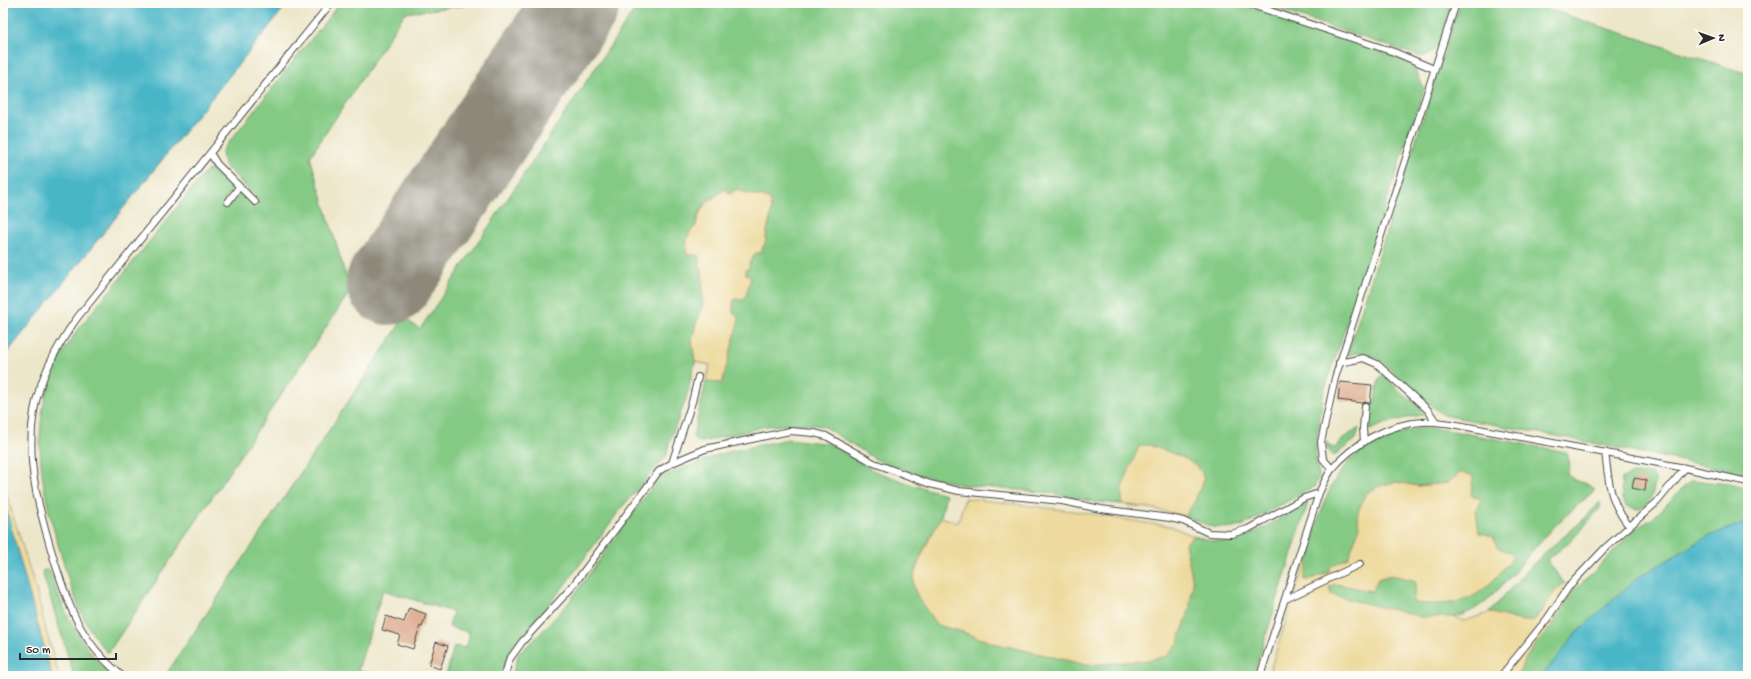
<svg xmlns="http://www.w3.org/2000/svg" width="1751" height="679" font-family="'Gochi Hand',sans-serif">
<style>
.green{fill:#84ca85;stroke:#587a58}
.sand{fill:#eeda9e;stroke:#8c8264}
.water{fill:#4ab6c7;stroke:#3a7079}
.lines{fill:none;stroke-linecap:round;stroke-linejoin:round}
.runway{stroke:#8c897a;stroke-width:86}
.building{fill:#daa484}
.service-casing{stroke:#484743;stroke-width:8}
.service{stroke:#fff;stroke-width:6}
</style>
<rect width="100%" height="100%" fill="#fdfcf7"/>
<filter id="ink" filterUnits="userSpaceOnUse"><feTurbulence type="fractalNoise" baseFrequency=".025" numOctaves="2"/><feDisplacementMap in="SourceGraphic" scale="8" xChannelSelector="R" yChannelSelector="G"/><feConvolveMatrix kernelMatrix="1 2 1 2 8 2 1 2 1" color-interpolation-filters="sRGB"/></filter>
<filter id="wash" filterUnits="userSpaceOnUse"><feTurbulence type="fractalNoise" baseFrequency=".012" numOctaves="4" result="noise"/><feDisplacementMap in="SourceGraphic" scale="16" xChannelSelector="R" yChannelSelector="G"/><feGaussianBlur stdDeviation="0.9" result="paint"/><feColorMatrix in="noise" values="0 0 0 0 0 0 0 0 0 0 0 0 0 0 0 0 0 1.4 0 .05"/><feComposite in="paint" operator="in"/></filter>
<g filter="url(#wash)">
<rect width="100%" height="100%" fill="#ede7ca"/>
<path class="green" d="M340 3H484L405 13 310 157 347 280 349 293 108 653C80 624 69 582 58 544 38 478 28 411 65 349 80 325 99 304 117 282 147 245 176 208 206 171 218 166 224 176 232 184L231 192 224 200 230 205 240 193H242L254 204 259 200 224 165 222 151Z
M639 3H1238L1405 60 1416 71 1424 89 1323 395 1315 454 1319 476 1314 487 1244 525 1233 528 1212 527 1185 516 1192 504 1188 461 1180 456 1166 452 1122 488V504L1095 502 1051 493 963 485 912 473 877 460 823 426 804 424 767 426 702 442 696 441 693 436 706 382 721 383 739 319 733 313V302L738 298 746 274 745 270 756 253H760L766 241V236L770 220 761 195 730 194 725 189C720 193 714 195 709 199 693 213 695 233 695 253L698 255 702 273 703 293 702 309 696 324 692 339 695 362 686 399 669 443 667 455 622 507 561 590 515 644 507 658 501 676H446L454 646 464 648 469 639V632L449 627 453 612 383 590 358 670 376 676H338L329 670 324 676H165L404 318 420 329Z
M1259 3H1452L1440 43 1431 53 1422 57Z
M1460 3H1529L1748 74V474L1567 438 1443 415 1412 390 1379 359 1362 352 1347 355Z
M1383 374 1398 390 1419 407 1425 415C1405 417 1388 422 1370 430L1368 429 1367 423 1369 405 1374 404 1379 379Z
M1359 428 1356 439 1334 456 1329 451 1326 441 1329 446 1335 448 1344 438Z
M1421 428 1447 430 1566 452 1570 464 1567 474C1574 483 1587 481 1595 490 1580 504 1564 516 1550 531 1522 558 1493 610 1454 617 1422 623 1375 606 1343 598L1331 594 1329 586 1335 584 1372 591 1378 579 1390 575 1414 580 1416 584 1413 603C1466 606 1481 598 1513 557L1508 552 1497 547 1493 537 1479 534 1476 511 1471 495 1447 483 1418 486 1395 482 1358 512 1359 530 1348 558C1340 560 1336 566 1330 570 1324 575 1311 581 1303 580 1308 564 1310 548 1315 532 1332 468 1354 442 1421 428Z
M788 439 830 444 874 471 919 487 946 494 941 517 922 553 916 570 937 625 963 632 993 643 1087 665 1149 660 1193 582 1185 544 1194 536C1205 539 1220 543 1231 541 1256 535 1285 515 1308 503L1253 676H512L519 653 533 641 567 605 658 478 723 453Z
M1632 474H1651L1656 480 1651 499 1641 509C1618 508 1621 497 1622 478Z
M1691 480 1729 484 1748 489V676H1517L1526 658 1534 646 1548 631 1573 591 1590 576 1635 529 1652 519Z
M1600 502V508L1572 540 1547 560 1564 583 1555 592 1549 602 1533 621 1526 623 1513 618 1498 616 1489 613 1524 573 1549 549 1582 521Z
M49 569C62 609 80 647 113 676H74L42 571Z"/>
<path class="sand" d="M725 189 730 194 737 189C748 196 758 194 770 200L771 213 766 236V241L760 253H756L749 263V269L745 270 746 274 751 277 745 298 742 300 735 299 733 302V313L739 319 722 383 706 382 710 365 695 362 692 340 696 324 702 309 703 293 702 273 698 255H687C686 243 686 234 696 226 700 204 709 202 725 189Z
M1149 445C1163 451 1208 461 1203 482 1202 486 1201 487 1199 490 1196 493 1197 498 1195 501 1192 506 1188 510 1185 516L1149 508 1122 504V488L1137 451 1140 446Z
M1462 472 1473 476 1471 495 1482 500 1476 511 1479 533C1491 534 1493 537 1497 547L1508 552 1513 557C1480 599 1467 607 1413 603L1416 584 1414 580 1390 575 1378 579 1372 591 1335 584 1329 587 1331 594 1343 598 1422 617H1454L1464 621C1468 620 1488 613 1490 613 1500 614 1525 624 1532 621 1543 615 1548 600 1555 592 1557 588 1561 586 1564 583L1573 591 1548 631 1534 646 1526 658 1517 676H1457L1453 673 1439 676H1268L1315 532 1304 580H1308L1329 572 1331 566 1348 558 1359 530 1358 512 1365 494 1380 486 1395 482 1418 486 1447 483Z
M3 483 36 590 46 631 59 676H30L3 603Z
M965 498 1081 512 1146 523 1170 526 1194 536 1185 544 1193 582 1189 611 1178 643 1167 656 1149 660 1087 665 993 643 963 632 937 625C930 615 917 599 914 587 910 570 933 534 941 517L958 523Z"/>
<path class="water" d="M3 3H288L3 358Z
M3 497 52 676H3Z
M1748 522V676H1542L1576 633 1637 578 1708 536Z"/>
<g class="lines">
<path class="runway" d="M389 282 577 3"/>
</g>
<g id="blocks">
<path class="building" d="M1340 382 1372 385 1370 404 1366 402 1362 403 1338 400Z
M1634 478 1646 480 1645 491 1632 488Z
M409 608 426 614 422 627 420 626 413 649 397 644 400 635 382 630 386 616 404 622Z
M436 642 448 646 440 669 429 665Z"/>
</g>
</g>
<g filter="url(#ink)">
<use href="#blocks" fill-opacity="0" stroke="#484743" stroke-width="1"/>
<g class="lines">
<defs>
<path id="service" d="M1246 3 1394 52 1434 69
M210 153 217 164 255 202
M228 202 239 187
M1339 363 1363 358 1377 364 1428 410 1436 422
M1364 442 1363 428 1365 406
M1605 452C1609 483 1609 501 1629 526
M672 463 692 402 698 377
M1332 469 1323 459 1321 442 1335 378 1456 3
M1286 599 1360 564
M122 676C110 666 98 654 89 641 72 617 64 590 55 563 40 513 25 464 34 411 40 376 57 346 77 318L331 3
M505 676 509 660 522 642 572 587 659 471 672 463 705 449 790 431 814 433 826 436 874 463 930 484 959 491 1062 501 1101 509 1170 518 1183 521 1209 533 1231 534 1248 529 1304 498 1319 493
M1260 676 1319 493C1323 485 1326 477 1332 469 1353 444 1388 424 1422 422 1432 421 1442 423 1452 424L1685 468 1748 482
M1501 676 1547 619 1570 585 1605 548 1657 502 1685 468"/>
</defs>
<use href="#service" class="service-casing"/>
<use href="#service" class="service"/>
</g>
</g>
<rect width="1751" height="679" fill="none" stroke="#fdfcf7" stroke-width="16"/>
<g transform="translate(1713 38) rotate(88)" stroke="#fdfcf7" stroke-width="3" paint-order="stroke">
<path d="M0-3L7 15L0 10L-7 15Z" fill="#2b2b2b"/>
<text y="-6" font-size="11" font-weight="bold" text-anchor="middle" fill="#2b2b2b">N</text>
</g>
<path d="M20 653v6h96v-6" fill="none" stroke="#2b2b2b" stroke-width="2"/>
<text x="26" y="653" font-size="12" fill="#2b2b2b" stroke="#fdfcf7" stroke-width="3" paint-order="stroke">50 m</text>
</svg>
